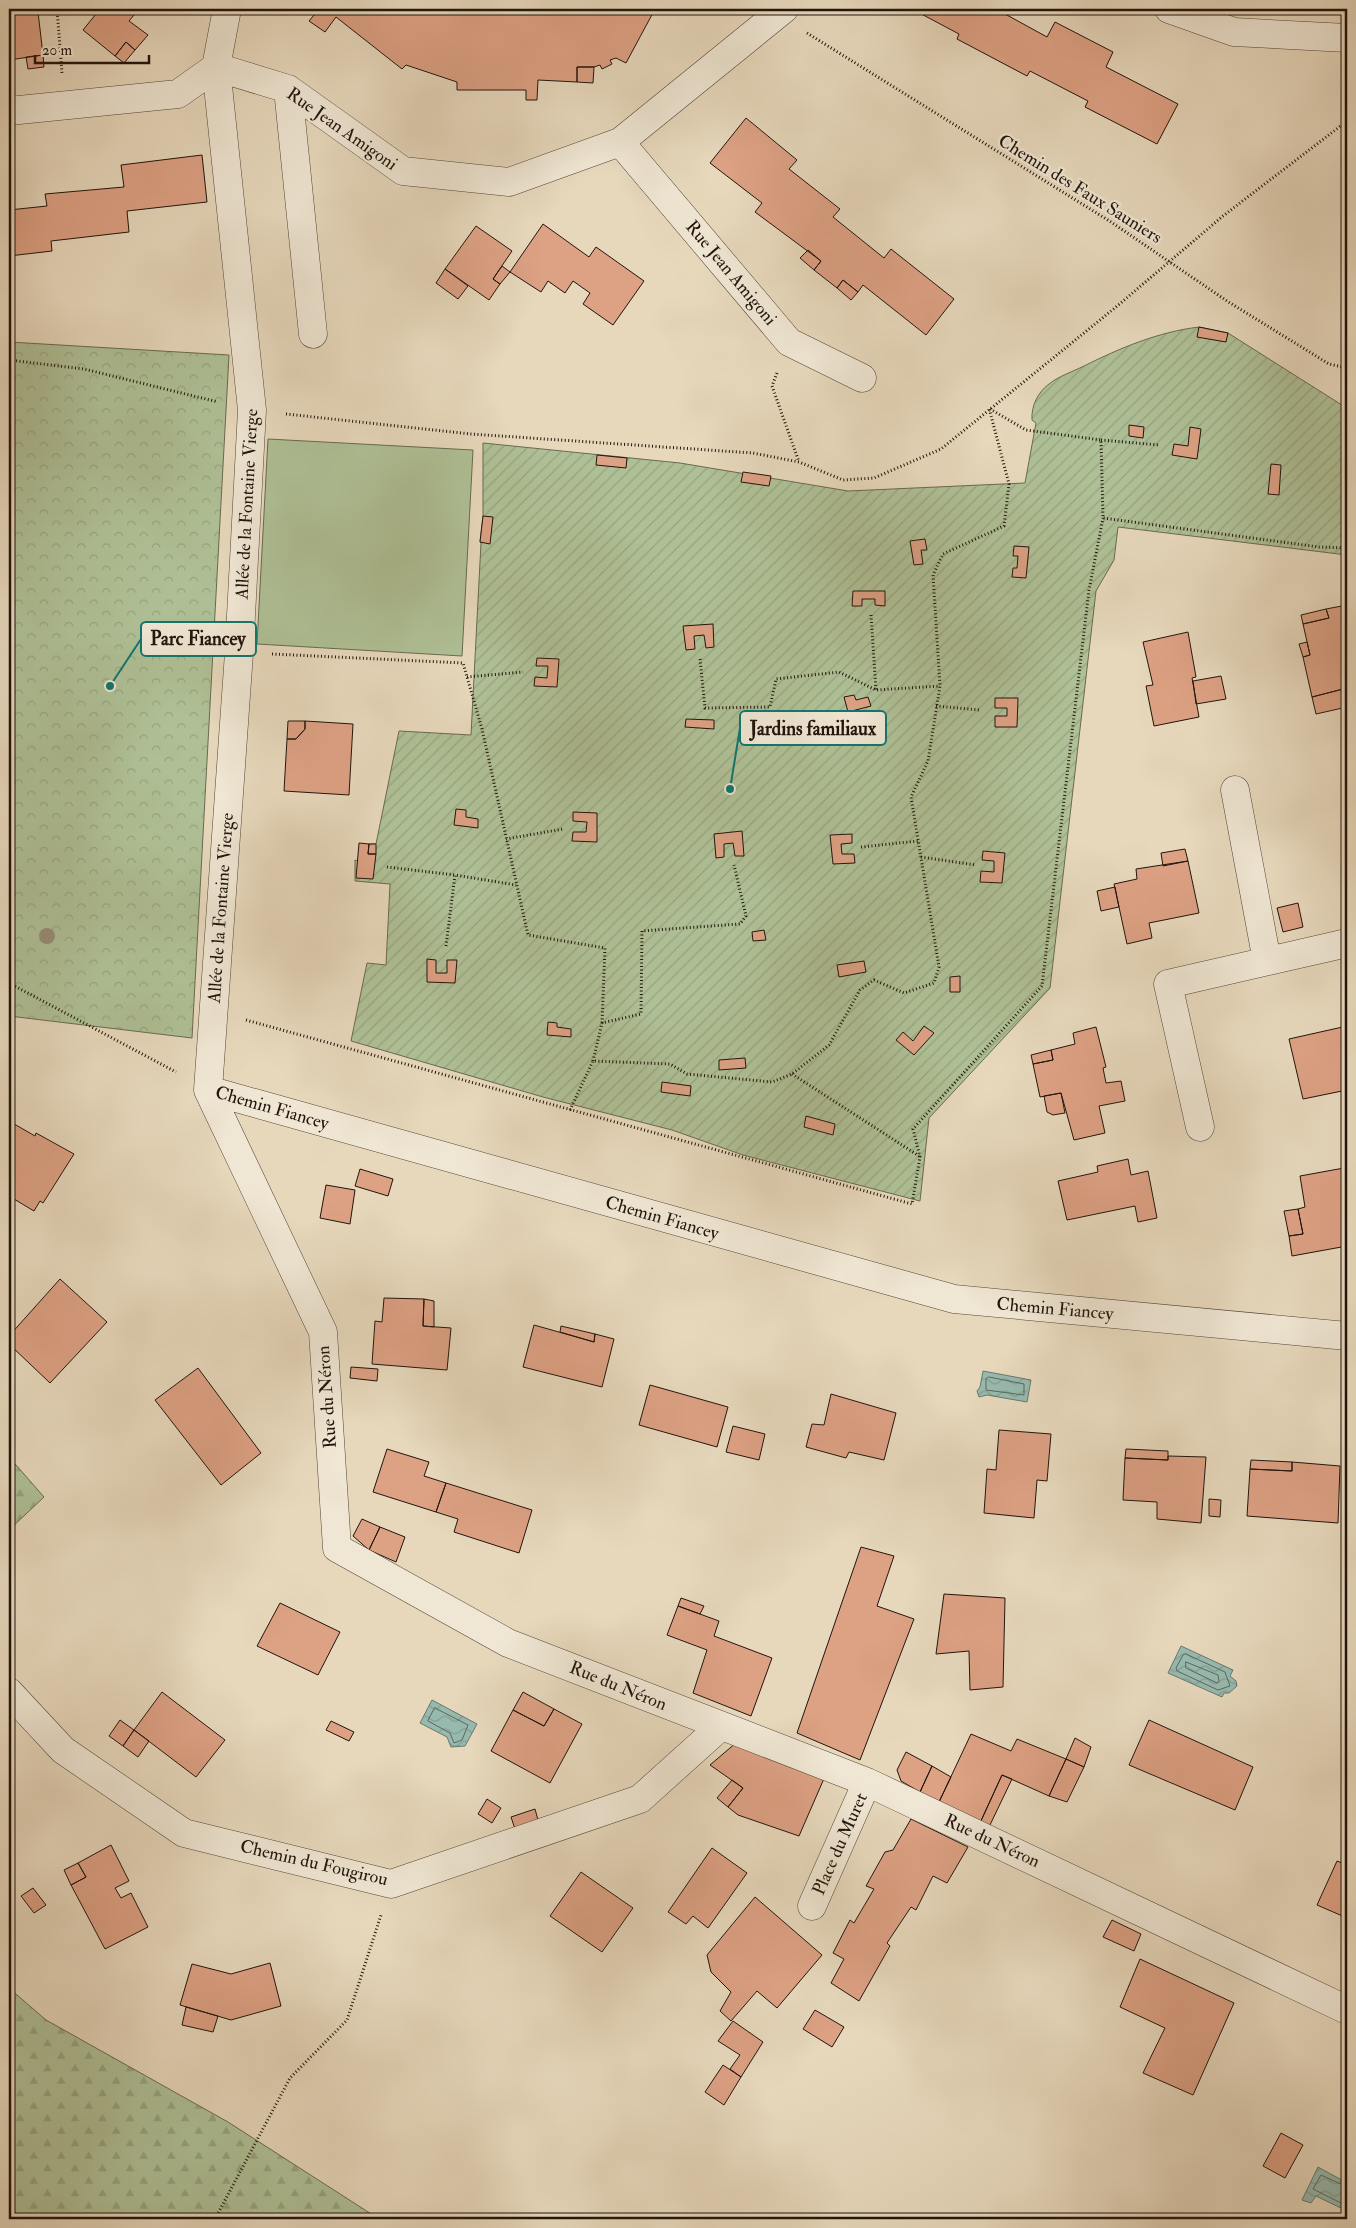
<svg xmlns="http://www.w3.org/2000/svg" width="1356" height="2228" font-family="'IM FELL Double Pica',serif">
<style>
.grass{fill:#afc096;stroke:#686a51}
.forest{fill:url(#forest-firs);stroke:#686a51}
.park{fill:url(#park-crowns);stroke:#686a51}
.garden{fill:url(#garden-furrows);stroke:#686a51}
.water{fill:url(#water-waves);stroke:#68786e}
.lines{fill:none;stroke-linecap:round;stroke-linejoin:round}
.shore{stroke:#5c675e;stroke-width:1}
.building{fill:#dda184;stroke:#21140c}
.minor-casing{stroke:#524538;stroke-width:29}
.path{stroke:#21140c;stroke-width:3;stroke-dasharray:1 2.5;stroke-linecap:butt}
.minor{stroke:#efe6d3;stroke-width:28}
.tree{fill:#968d76}
.labels{text-anchor:middle;dominant-baseline:central;stroke-width:4.5;stroke-linejoin:round;paint-order:stroke}
.street-label{font-size:18px;fill:#21140c;stroke:#efe6d3}
.leader{fill:none;stroke:#0f766e;stroke-width:2}
.callout-dot{fill:#0f766e;stroke:#efe6d3;stroke-width:2}
.callout{fill:#efe6d3;stroke:#0f766e;stroke-width:2}
.callout-label{font-size:19px;text-anchor:middle;font-weight:bold;fill:#21140c}
</style>
<defs>
<pattern id="forest-firs" width="22" height="20" patternUnits="userSpaceOnUse" patternTransform="scale(1.25)"><rect width="22" height="20" fill="#afc096"/><path d="M5 1l3.5 6h-7zM16 11l3.5 6h-7z" fill="#96a480"/></pattern>
<pattern id="park-crowns" width="20" height="18" patternUnits="userSpaceOnUse" patternTransform="scale(1.25)"><rect width="20" height="18" fill="#afc096"/><path d="M2 6a3 3 0 1 1 6 0M12 15a3 3 0 1 1 6 0" fill="none" stroke="#96a480"/></pattern>
<pattern id="garden-furrows" width="10" height="10" patternUnits="userSpaceOnUse" patternTransform="scale(1.25)"><rect width="10" height="10" fill="#afc096"/><path d="M-1 1l2-2M0 10L10 0M9 11l2-2" fill="none" stroke="#96a480"/></pattern>
<pattern id="water-waves" width="16" height="10" patternUnits="userSpaceOnUse" patternTransform="scale(1.25)"><rect width="16" height="10" fill="#97baaf"/><path d="M0 5q4-4 8 0t8 0" fill="none" stroke="#829f95"/></pattern>
</defs>
<rect width="100%" height="100%" fill="#e7d8bc"/>
<filter id="stains"><feTurbulence type="fractalNoise" baseFrequency=".004" numOctaves="4"/><feColorMatrix values="0 0 0 0 .2 0 0 0 0 .09 0 0 0 0 .02 0 0 0 .5 -.17"/></filter>
<radialGradient id="worn" r=".72"><stop offset=".6" stop-color="#630" stop-opacity="0"/><stop offset="1" stop-color="#630" stop-opacity=".3"/></radialGradient>
<path class="grass" d="M268 439 473 450 462 656 257 644Z"/>
<path class="forest" d="M9 1457 44 1497 9 1530Z
M9 1988 46 2020 228 2122 379 2219H9Z"/>
<path class="park" d="M9 342 229 355 192 1038 9 1016Z"/>
<path class="garden" d="M1199 327 1228 333 1345 407 1347 555 1118 527 1114 560 1096 591 1050 988 929 1118 920 1201 743 1155 672 1130 543 1097 351 1041 367 963 386 965 390 884 355 881V860L358 861 369 844H376L399 731 471 735 481 543 480 542 483 516V443L680 463 848 491 1025 483 1036 423 1032 420C1031 406 1038 392 1049 384 1059 376 1072 372 1084 366 1120 348 1158 332 1199 327Z"/>
<path class="water" d="M983 1371 1031 1380 1027 1402 987 1395 979 1397 977 1391 980 1387Z
M1181 1646 1233 1670 1230 1676 1236 1681 1237 1686 1229 1693H1224L1222 1697 1168 1673Z
M432 1700 477 1724 465 1746 451 1747 447 1737 420 1723Z
M1318 2167 1347 2183V2211L1316 2196 1311 2203 1302 2200Z"/>
<g class="lines">
<path class="shore" d="M989 1377 1024 1384V1395L986 1390V1379Z
M1186 1654 1225 1672 1230 1686 1218 1690 1177 1671 1176 1668 1183 1655Z
M1186 1662 1218 1675 1219 1681 1217 1683 1186 1668Z
M435 1708 468 1725 462 1740 454 1743 450 1733 428 1721Z
M1347 2187 1321 2175 1313 2189 1347 2206"/>
</g>
<path class="building" d="M9 9H31L32 13 38 12 43 55 9 60Z
M100 9H139L129 21 148 35 135 50 126 42 115 56 83 30Z
M319 9H655L626 63 616 58 610 60 612 64 602 69 600 65 594 67H577V82L538 80 537 100H526V90H457V82L406 65 402 69 336 17 325 32 309 21Z
M912 9H996L1047 37 1055 22 1113 52 1106 67 1178 104 1157 144 1085 107 1088 101 1030 71 1027 76 957 39 959 34Z
M126 42 135 50 124 63 115 56Z
M43 55 44 67 28 69 26 57Z
M577 67H594L593 83 577 82Z
M746 118 797 160 789 169 840 209 833 217 884 258 891 249 954 299 926 335 863 285 858 292 843 280 837 288 814 270 821 261 755 212 762 203 710 163Z
M202 155 207 202 127 211 129 232 51 241 52 251 9 256V210L47 206 45 194 124 187 121 165Z
M543 224 589 257 596 247 644 281 613 325 583 304 590 293 573 281 565 293 548 281 541 292 510 272Z
M476 226 512 251 493 279 500 284 489 300 445 269Z
M808 250 821 261 814 270 800 258Z
M502 266 510 272 500 284 493 279Z
M445 269 468 286 458 299 436 283Z
M843 280 858 292 851 300 837 288Z
M1199 327 1228 333 1226 342 1197 337Z
M1129 425 1144 427 1143 438 1129 436Z
M1190 427 1201 429 1197 459 1172 455 1174 444 1188 446Z
M597 455 627 458 626 468 596 465Z
M1271 464 1281 465 1279 495 1268 494Z
M743 472 771 476 769 486 741 482Z
M483 516 493 517 490 544 480 542Z
M925 539 927 550H921L923 564 914 565 910 541Z
M1014 546 1029 547 1026 578 1012 577 1013 568H1017L1018 556H1013Z
M853 591H885V606L875 605V599H862V606H852Z
M1347 605V688L1312 697 1303 657 1310 655 1303 624 1329 618 1326 609Z
M1326 609 1329 618 1303 624 1301 615Z
M713 624 714 647 706 648 704 635 694 636 695 649 686 650 683 626Z
M1188 632 1196 677 1192 678 1199 717 1154 726 1146 686 1153 685 1143 642Z
M1307 642 1310 655 1303 657 1299 644Z
M537 658 559 659 557 687 534 686 535 677 547 678 548 666H536Z
M1221 676 1226 699 1196 704 1193 681Z
M1347 688V707L1316 714 1312 697Z
M854 695 856 700 868 697 871 706 848 712 844 697Z
M995 698H1018L1017 727H995V716H1007V708H995Z
M686 719 714 720V729L685 727Z
M288 721H305V729L296 739H287Z
M305 721 353 724 349 795 284 791 287 739H296L305 729Z
M456 809 466 810V817L478 819V828L454 825Z
M573 812 597 813V842L572 841 573 832H586L587 822 573 821Z
M742 831 744 856H735L733 843 724 844V857L716 858 714 834Z
M852 834V843L841 844 842 854H854L855 863 833 864 830 835Z
M359 843 369 844 368 854H376L373 879 356 878Z
M369 844H376V854H368Z
M1185 849 1188 861 1163 866 1161 853Z
M983 851 1005 853 1002 883 980 882 981 871 994 872V861L982 860Z
M1188 861 1199 913 1149 923 1152 938 1127 944 1114 884 1137 879 1136 869Z
M1115 887 1119 907 1101 911 1097 891Z
M1298 903 1303 927 1283 932 1277 908Z
M764 930 766 940 753 941 752 932Z
M427 959 436 960V973H447V960H457L455 983 427 982Z
M864 961 866 972 839 977 837 965Z
M960 976V992H950V977Z
M548 1022 557 1023V1027L571 1029V1037L547 1035Z
M924 1026 934 1033 914 1055 896 1040 903 1032 913 1041Z
M1347 1026V1090L1303 1099 1289 1039Z
M1096 1027 1106 1067 1103 1068 1106 1083 1121 1081 1125 1101 1099 1106 1105 1133 1074 1140 1061 1093 1040 1097 1033 1064 1053 1060 1051 1050 1075 1044 1073 1033Z
M1051 1050 1053 1060 1033 1064 1031 1055Z
M745 1058 746 1068 719 1070V1060Z
M662 1082 691 1086 690 1096 661 1092Z
M1061 1093 1065 1113 1053 1115 1047 1112 1044 1096Z
M806 1116 835 1124 833 1135 804 1127Z
M9 1121 35 1136 36 1133 74 1154 43 1203 40 1201 34 1211 9 1196Z
M1128 1159 1131 1175 1148 1171 1157 1218 1138 1222 1135 1206 1067 1220 1058 1181 1098 1172 1097 1166Z
M1344 1168 1347 1189V1246L1292 1256 1289 1236 1303 1234 1298 1209 1305 1207 1300 1176Z
M360 1169 393 1179 388 1196 355 1186Z
M326 1185 355 1190 350 1224 320 1218Z
M1298 1209 1303 1234 1289 1236 1284 1211Z
M60 1279 107 1322 50 1383 9 1344V1336Z
M384 1298 424 1299 423 1326 451 1328 447 1370 372 1364 375 1321 382 1322Z
M424 1299 434 1301V1327L423 1326Z
M534 1325 594 1342 595 1334 614 1339 602 1387 523 1367Z
M561 1326 595 1334 594 1342 560 1332Z
M351 1367 378 1369 377 1381 350 1378Z
M198 1368 261 1453 221 1485 155 1400Z
M650 1385 728 1407 717 1447 639 1425Z
M831 1394 896 1413 884 1460 849 1452 846 1458 806 1447 812 1424 824 1425Z
M733 1426 765 1434 759 1460 726 1452Z
M999 1430 1051 1434 1047 1481 1037 1480 1034 1518 984 1513 987 1469 996 1470Z
M387 1449 429 1462 424 1476 446 1483 436 1512 373 1492Z
M1126 1449 1168 1451V1460L1125 1458Z
M1168 1456 1206 1457 1201 1523 1157 1519V1502L1123 1500 1125 1458 1168 1460Z
M1251 1460 1292 1462V1471L1250 1469Z
M1292 1462 1340 1466 1338 1523 1247 1516 1250 1469 1292 1471Z
M446 1483 532 1510 519 1553 454 1532 458 1519 436 1512Z
M1209 1499 1221 1500 1220 1517 1209 1516Z
M362 1519 380 1527 369 1550 353 1536Z
M380 1527 405 1537 396 1562 369 1550Z
M861 1547 894 1556 877 1606 914 1619 860 1760 797 1733Z
M944 1594 1005 1598 1003 1687 970 1690 969 1651 936 1654Z
M681 1598 704 1606 700 1614 678 1606Z
M280 1603 340 1632 318 1675 257 1646Z
M678 1606 719 1621 714 1636 772 1658 751 1716 693 1693 707 1650 667 1635Z
M162 1692 225 1740 196 1777 134 1730Z
M523 1692 554 1709 544 1726 513 1710Z
M554 1709 582 1724 550 1783 491 1751 513 1710 544 1726Z
M120 1720 134 1730 123 1746 109 1736Z
M1149 1720 1253 1767 1235 1810 1129 1765Z
M331 1721 354 1732 349 1741 326 1730Z
M134 1730 149 1741 138 1757 123 1746Z
M971 1734 1011 1751 1017 1739 1066 1759 1049 1796 1002 1775 980 1823 939 1802Z
M1075 1738 1091 1747 1084 1767 1066 1759Z
M737 1742 826 1774 799 1836 738 1815 728 1807 743 1788 710 1765Z
M906 1752 932 1766 920 1792 901 1781 897 1770Z
M1066 1759 1084 1767 1067 1802 1049 1796Z
M932 1766 951 1777 939 1802 920 1792Z
M1002 1775 1012 1779 989 1827 980 1823Z
M732 1780 743 1788 728 1807 717 1798Z
M487 1799 501 1808 492 1823 478 1814Z
M535 1809 538 1820 515 1829 511 1817Z
M911 1819 968 1847 947 1883 933 1876 916 1910 911 1907 887 1943 890 1946 859 2001 831 1983 844 1959 833 1953 850 1920 854 1923 874 1889 866 1886 885 1852 893 1850Z
M111 1845 129 1881 115 1888 121 1898 131 1893 148 1927 105 1949 71 1885 86 1877 78 1863Z
M712 1848 747 1873 708 1928 693 1916 686 1924 668 1912Z
M1337 1861 1347 1865V1918L1317 1905Z
M78 1863 86 1877 71 1885 64 1870Z
M581 1872 633 1908 602 1952 550 1916Z
M33 1888 46 1905 34 1913 21 1896Z
M755 1897 822 1955 777 2008 757 1991 731 2021 720 2011 731 1992 711 1972 707 1955Z
M1112 1920 1141 1934 1134 1951 1103 1937Z
M1140 1959 1234 2003 1193 2095 1143 2073 1165 2028 1120 2007Z
M270 1963 281 2006 231 2020 180 2005 192 1964 231 1974Z
M186 2007 218 2016 213 2032 182 2025Z
M815 2010 844 2027 832 2047 803 2029Z
M733 2021 763 2042 741 2077 730 2069 740 2055 718 2041Z
M723 2065 741 2077 724 2105 705 2092Z
M1281 2133 1303 2145 1285 2178 1263 2166Z"/>
<g class="lines">
<defs>
<path id="minor" d="M227 9 216 67 252 410 239 653 208 1090 323 1332 337 1548 508 1643 867 1782 1347 2010
M1169 9 1234 32 1347 38
M288 89 313 334
M9 111 178 94 216 67 288 89 403 171 509 182 620 142 784 9
M620 142 789 342 862 378
M1235 790 1267 961
M208 1090 954 1299 1347 1336
M1200 1127 1168 984 1347 943
M9 1692 63 1750 184 1833 391 1884 640 1799 720 1727
M812 1906 867 1782"/>
</defs>
<use href="#minor" class="minor-casing"/>
<path class="path" d="M57 9 62 73
M807 33 1111 222 1227 301 1329 364 1347 368
M9 360 84 369 218 402
M777 373 772 386 799 462
M990 409 1026 430 1101 440 1103 518 1319 547 1347 548
M286 414 471 434 753 453 799 462 843 480 874 478 941 449 1116 307 1223 216 1347 121
M1101 440 1159 445
M871 615 876 690
M272 654 463 663 482 729 528 935 605 948 602 1023
M700 659 705 708 770 707 776 679 839 672 876 690 940 686
M467 677 523 672
M936 706 980 710
M506 839 563 829
M861 847 918 841
M921 857 976 865
M387 867 455 875
M446 946 455 875 516 885
M9 983 176 1072
M246 1020 912 1204 920 1157 913 1129 1042 986 1089 590 1103 518
M593 1061 602 1023 641 1014 642 931 740 924 746 916 734 865
M792 1074 919 1156
M570 1110 593 1061 670 1064 687 1074 772 1082 792 1074 829 1045 860 990 874 980 904 993 934 983 939 967 911 797 928 761 940 686 933 575 943 554 1004 526 1009 484 989 408
M9 2209 24 2219
M215 2219 290 2078 347 2020 381 1915"/>
<use href="#minor" class="minor"/>
</g>
<circle class="tree" cx="47" cy="936" r="8"/>
<g class="labels">
<g class="street-label">
<text transform="translate(342 129) rotate(35)">Rue Jean Amigoni</text>
<text transform="translate(1080 189) rotate(32)">Chemin des Faux Sauniers</text>
<text transform="translate(731 273) rotate(50)">Rue Jean Amigoni</text>
<text transform="translate(247 504) rotate(-87)">Allée de la Fontaine Vierge</text>
<text transform="translate(221 908) rotate(-86)">Allée de la Fontaine Vierge</text>
<text transform="translate(272 1108) rotate(16)">Chemin Fiancey</text>
<text transform="translate(662 1218) rotate(16)">Chemin Fiancey</text>
<text transform="translate(1055 1309) rotate(5)">Chemin Fiancey</text>
<text transform="translate(327 1397) rotate(-94)">Rue du Néron</text>
<text transform="translate(618 1686) rotate(22)">Rue du Néron</text>
<text transform="translate(992 1841) rotate(25)">Rue du Néron</text>
<text transform="translate(840 1844) rotate(-66)">Place du Muret</text>
<text transform="translate(314 1863) rotate(13)">Chemin du Fougirou</text>
</g>
</g>
<path class="leader" d="M110 686L141 639M730 789L740 728"/>
<g class="callout-dot">
<circle cx="110" cy="686" r="5"/>
<circle cx="730" cy="789" r="5"/>
</g>
<g class="callout">
<rect x="141" y="622" width="115" height="34" rx="5"/>
<rect x="740" y="711" width="146" height="34" rx="5"/>
</g>
<g class="callout-label">
<text x="198" y="645">Parc Fiancey</text>
<text x="813" y="735">Jardins familiaux</text>
</g>
<rect width="1356" height="2228" fill="none" stroke="#e7d8bc" stroke-width="30"/>
<rect x="10" y="10" width="1336" height="2208" fill="none" stroke="#21140c" stroke-width="2.5"/>
<rect x="15" y="15" width="1326" height="2198" fill="none" stroke="#21140c"/>
<path d="M35 55v8h114v-8" fill="none" stroke="#21140c" stroke-width="2.5"/>
<text x="42" y="55" font-size="15" fill="#21140c" stroke="#efe6d3" stroke-width="4" paint-order="stroke">20 m</text>
<rect width="100%" height="100%" filter="url(#stains)"/>
<rect width="100%" height="100%" fill="url(#worn)"/>
</svg>
